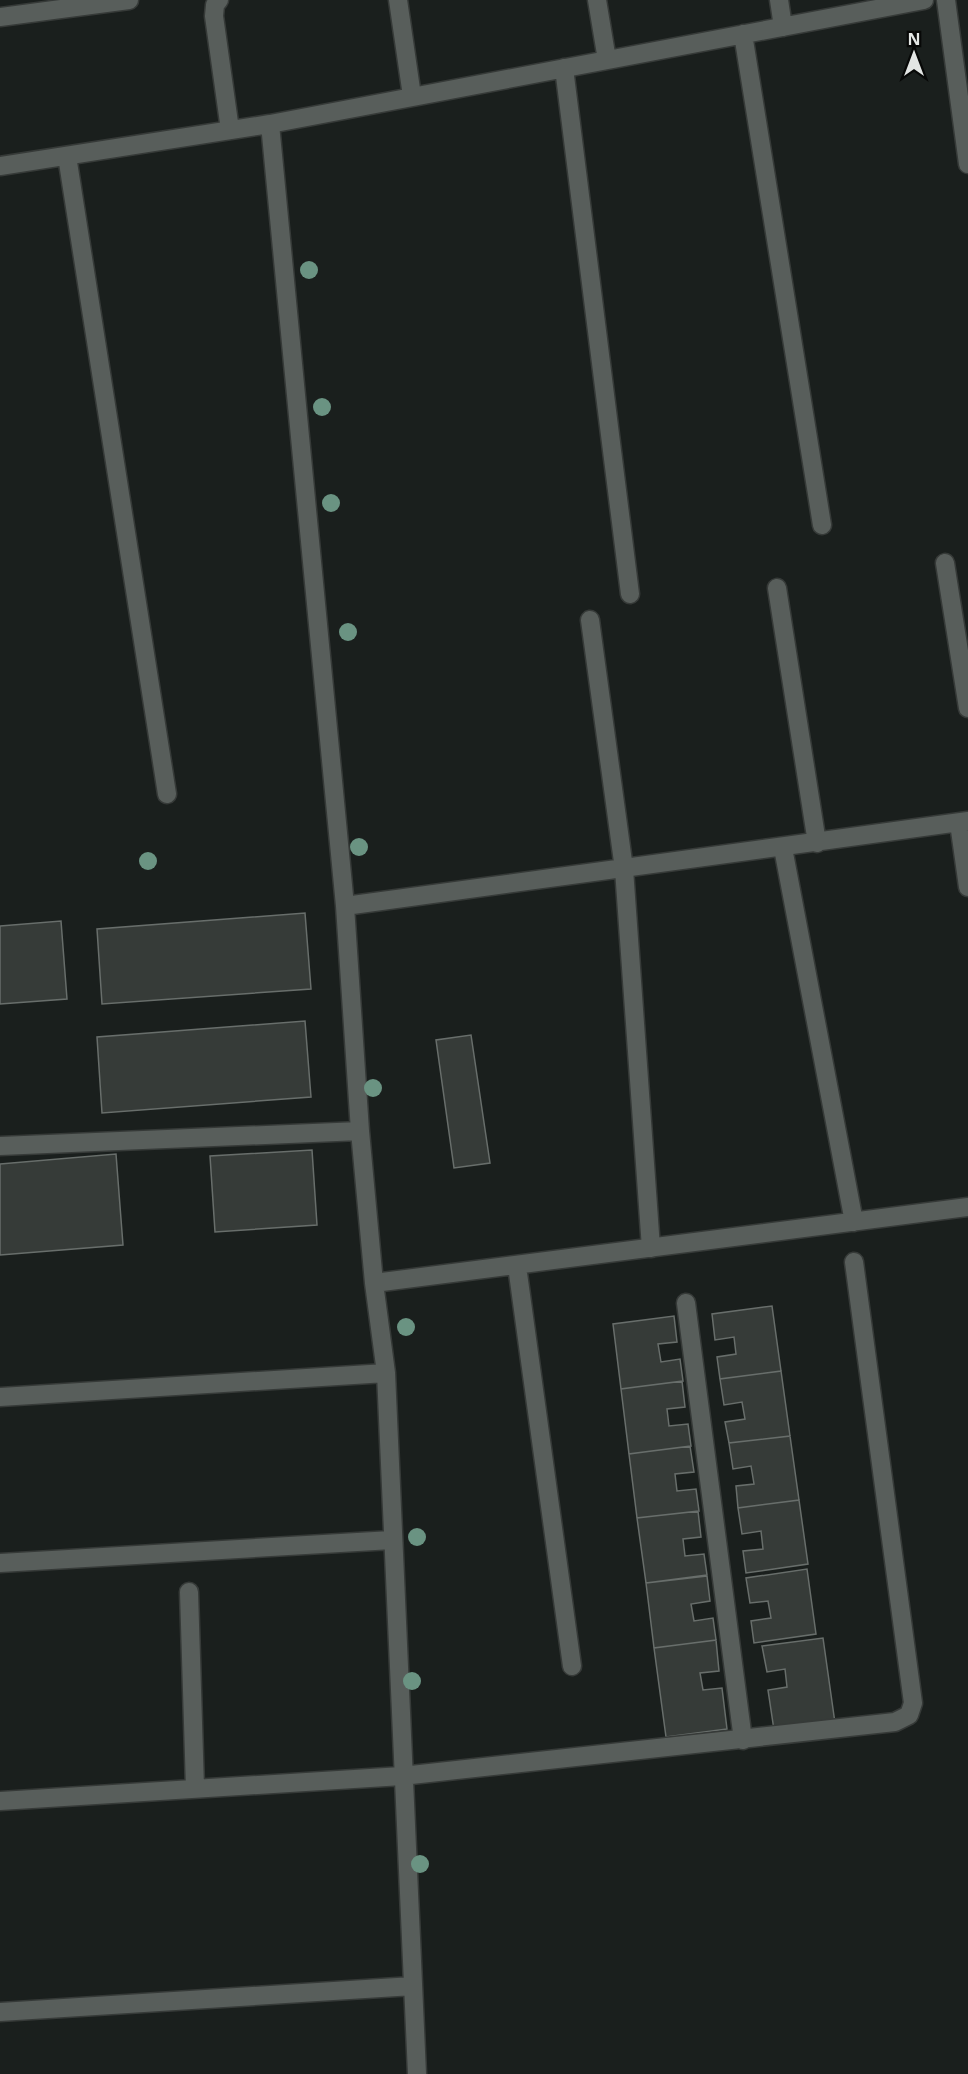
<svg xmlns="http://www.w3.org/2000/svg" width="968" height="2074" font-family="'Open Sans',sans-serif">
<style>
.building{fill:#363b38;stroke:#686e6b;stroke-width:1.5}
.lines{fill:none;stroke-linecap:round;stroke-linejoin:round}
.street-casing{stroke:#363a38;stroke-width:21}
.street{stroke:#585e5b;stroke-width:18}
.tree{fill:#6a9382}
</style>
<rect width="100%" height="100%" fill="#1a1f1d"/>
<path class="building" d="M305 913 311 989 102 1004 97 929Z
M61 921 67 999 0 1004V926Z
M305 1021 311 1097 102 1113 97 1037Z
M471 1035 490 1163 454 1168 436 1040Z
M312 1150 317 1225 215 1232 210 1156Z
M116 1154 123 1245 0 1255V1164Z
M772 1306 781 1371 720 1379 717 1357 736 1354 734 1337 715 1340 712 1314Z
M674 1316 677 1342 658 1344 661 1362 680 1359 683 1381 621 1389 613 1324Z
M781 1371 790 1436 729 1443 725 1422 745 1419 742 1402 724 1405 720 1379Z
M682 1381 685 1407 667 1409 669 1426 688 1424 691 1446 629 1454 621 1389Z
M790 1436 799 1500 738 1508 736 1486 754 1484 751 1466 733 1469 729 1443Z
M690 1446 694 1472 675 1474 677 1491 696 1489 699 1511 637 1518 629 1454Z
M799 1500 808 1564 746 1573 743 1551 763 1549 761 1531 742 1534 738 1508Z
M698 1511 701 1537 683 1539 685 1556 704 1554 707 1575 646 1583 637 1518Z
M807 1569 816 1634 754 1643 751 1621 771 1618 768 1601 750 1603 746 1578Z
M707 1576 710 1601 691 1604 694 1621 713 1618 716 1640 654 1648 646 1583Z
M823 1638 835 1723 774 1730 768 1690 787 1687 785 1669 767 1672 762 1646Z
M716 1640 719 1671 700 1673 703 1690 722 1688 727 1729 666 1737 654 1648Z"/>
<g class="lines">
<defs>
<path id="street" d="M219 0 215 5 214 16 230 130
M398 0 412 96
M597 0 607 60
M779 0 783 27
M946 0 968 164
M0 17 129 0
M743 34 822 525
M564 68 630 594
M270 124 345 906 360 1131 374 1283 386 1373 417 2074
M67 156 167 794
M0 166 270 124 924 0
M945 563 968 708
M777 588 817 843
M590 620 624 869 651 1248
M959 823 968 887
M783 848 854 1222
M345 906 968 821
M0 1146 360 1131
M517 1266 572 1666
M374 1283 968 1207
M686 1303 743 1740
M0 1397 386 1373
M0 1563 392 1540
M189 1592 195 1788
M0 1801 402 1776 895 1722 909 1715 913 1703 854 1262
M0 2012 413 1986"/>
</defs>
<use href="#street" class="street-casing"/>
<use href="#street" class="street"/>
</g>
<g class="tree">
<circle cx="309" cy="270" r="9"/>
<circle cx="322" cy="407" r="9"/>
<circle cx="331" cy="503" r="9"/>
<circle cx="348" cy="632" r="9"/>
<circle cx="359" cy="847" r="9"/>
<circle cx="148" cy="861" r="9"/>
<circle cx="373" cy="1088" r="9"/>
<circle cx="406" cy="1327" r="9"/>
<circle cx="417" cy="1537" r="9"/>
<circle cx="412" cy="1681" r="9"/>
<circle cx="420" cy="1864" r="9"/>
</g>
<g transform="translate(914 54)" stroke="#070807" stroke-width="4.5" paint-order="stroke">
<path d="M0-4.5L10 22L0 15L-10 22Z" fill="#e3e6e4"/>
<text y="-9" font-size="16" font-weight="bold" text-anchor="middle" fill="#e3e6e4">N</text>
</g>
</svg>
